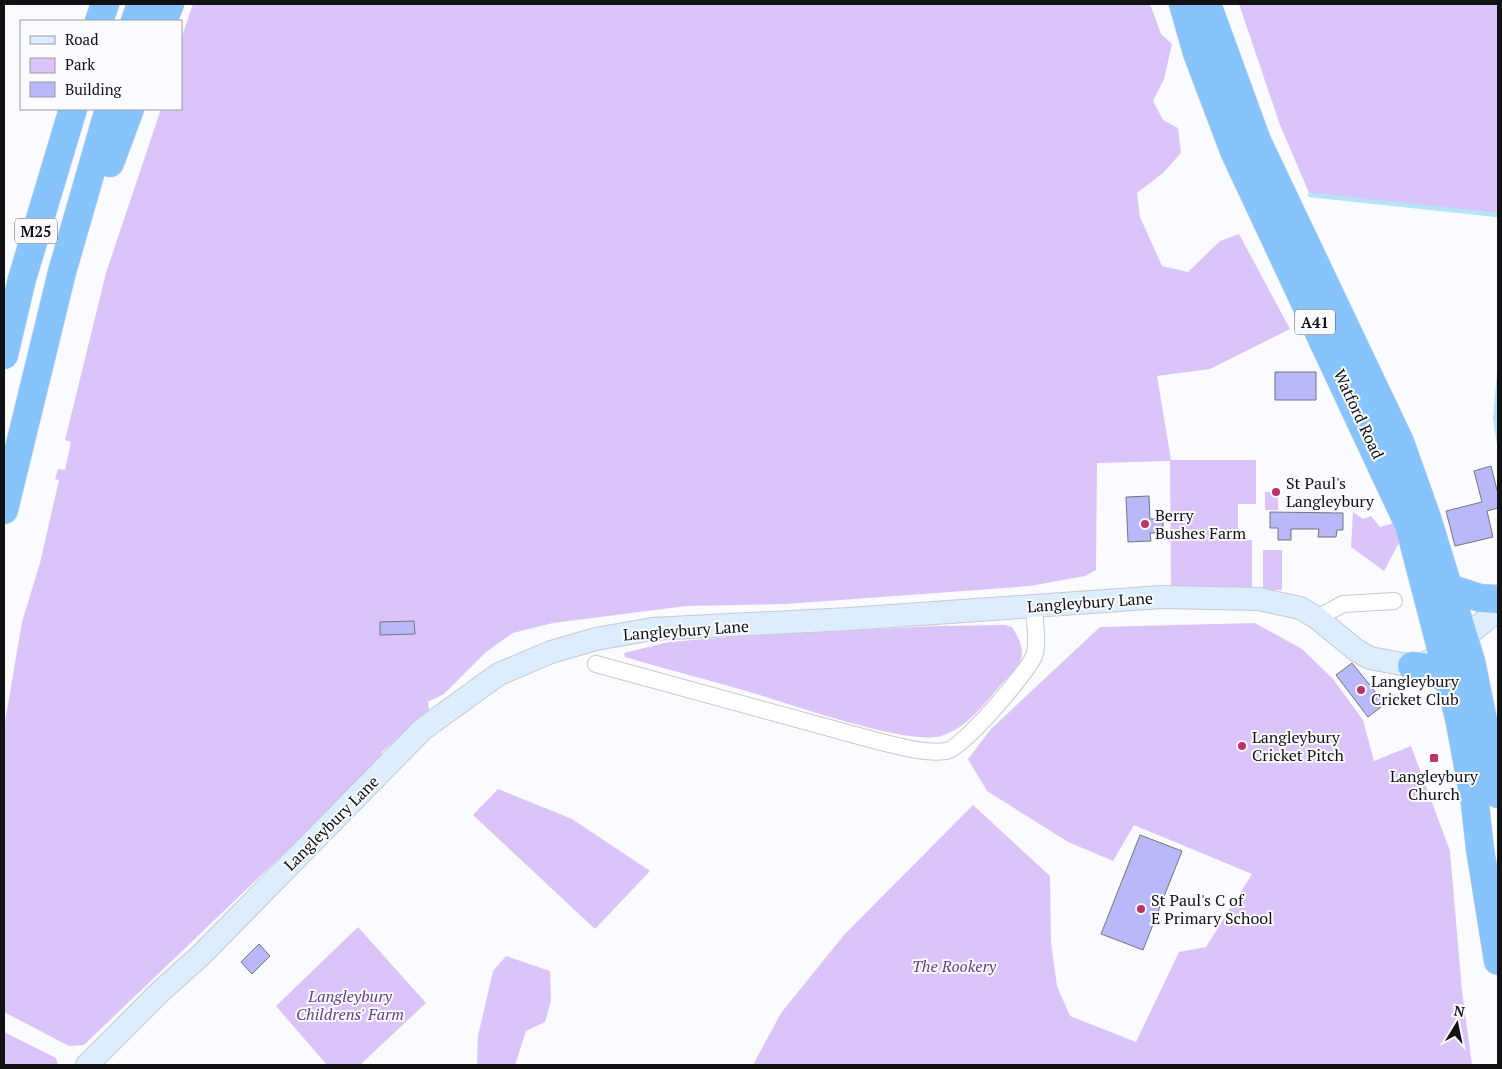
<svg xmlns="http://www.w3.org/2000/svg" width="1502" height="1069" font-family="'PT Serif',serif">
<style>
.green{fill:#dbc4f9}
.water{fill:#b6e3f8}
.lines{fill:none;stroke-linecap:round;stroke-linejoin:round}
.stream{stroke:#b6e3f8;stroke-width:4.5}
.building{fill:#b9b8f9;stroke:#75757b}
.street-casing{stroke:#c7c9cf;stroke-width:18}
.secondary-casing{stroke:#c7c9cf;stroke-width:24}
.highway-casing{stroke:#d9d9d9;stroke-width:29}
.street{stroke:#fff;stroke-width:16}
.secondary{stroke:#dbedfe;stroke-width:22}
.highway{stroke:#87c4fd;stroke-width:28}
.poi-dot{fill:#bd326a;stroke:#fafbff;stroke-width:2}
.labels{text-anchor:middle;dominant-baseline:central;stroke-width:4;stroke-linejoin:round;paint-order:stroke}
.shield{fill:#fafbff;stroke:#56575a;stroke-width:1}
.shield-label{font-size:15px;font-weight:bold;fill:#101113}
.street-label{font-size:16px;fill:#101113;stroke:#fafbff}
.poi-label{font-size:16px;fill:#101113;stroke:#fafbff;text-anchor:start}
.park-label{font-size:16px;font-style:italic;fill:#623f89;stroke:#fafbff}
</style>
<rect width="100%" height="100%" fill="#fafbff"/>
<path class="green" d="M193 4H1150L1161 34 1172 44 1164 79 1153 101 1163 120 1178 128 1181 153 1163 173 1137 193 1140 217 1162 266 1188 272 1220 241 1239 234 1290 329 1210 369 1157 376 1171 460H1256V504H1238V540H1252V591H1171L1170 461 1097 463 1096 570 1085 576 1030 586 786 604 686 606 553 623 513 633 486 652 444 694 428 702 429 710 382 752 379 761 343 797 84 1045 69 1046 4 1012V728L22 622 40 563 59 480 55 479 58 469 65 470 71 442 65 440 106 273 161 109H181V39Z
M1239 4H1498V215L1310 195 1280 125Z
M1265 492H1278V510H1265Z
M1353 512 1363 519 1371 516 1380 527 1395 523 1401 539 1384 571 1351 547Z
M1263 550H1282V590H1263Z
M1255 623 1302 649 1333 679 1363 720 1374 761 1411 746 1450 851 1462 991 1472 1065H753L781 1013 844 935 973 805 1050 876 1051 943 1057 986 1070 1016 1136 1042 1179 952 1206 947 1252 874 1134 825 1113 861 1068 842 987 791 968 759 991 729 1100 627Z
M1005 625 1012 627C1030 656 1022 662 1001 685 984 704 966 729 941 736 906 746 785 702 746 691 705 679 665 669 625 657L624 653 669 642 741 636 937 626Z
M498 789 572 819 650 871 595 929 473 815Z
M358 927 426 1003 360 1065H327L276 1006Z
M506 956 550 971 551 1001 545 1022 526 1031 515 1065H477L478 1036 493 971Z
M4 1032 56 1058 58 1065H4Z"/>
<path class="water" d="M1498 360V451L1493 419Z"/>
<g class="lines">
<path class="stream" d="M1310 195 1498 215"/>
</g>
<path class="building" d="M1275 372H1316V400H1275Z
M1491 466 1498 494V508L1487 511 1493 537 1455 546 1446 511 1482 502 1474 471Z
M1149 496 1150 519H1163V533H1150L1151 541 1128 542 1126 497Z
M1270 512 1343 513V530H1337L1336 537H1318L1319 529H1291V540H1278V528H1270Z
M414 621 415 634 380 635V622Z
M1352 663 1385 704 1368 717 1336 675Z
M1140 835 1182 851 1143 950 1101 934Z
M259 944 270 956 252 974 241 962Z"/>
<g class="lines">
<defs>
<path id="street" d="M1317 618 1343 604 1394 601
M596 664 877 741C899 746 924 754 946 751 962 749 1027 673 1034 656 1039 642 1034 621 1034 606"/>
<path id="secondary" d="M87 1065 162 990 201 955 423 729 499 674 551 652 596 639 652 629 849 619 1162 597 1259 599 1300 608 1317 618 1356 650 1370 658 1412 666 1423 664 1444 654 1498 610"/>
<path id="highway" d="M1183 4 1197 53 1234 151 1409 525 1459 718 1475 804 1480 849 1498 961
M1207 4 1257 141 1400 442 1427 518 1471 661 1498 794
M99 21 105 4
M135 21 141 4
M163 21 170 4
M110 163 130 109
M4 355 22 279 73 109
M4 510 62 272 109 109
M1449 588 1480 598 1498 599
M1412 666 1428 668 1451 682"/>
</defs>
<use href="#street" class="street-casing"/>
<use href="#secondary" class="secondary-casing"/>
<use href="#highway" class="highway-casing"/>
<use href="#street" class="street"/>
<use href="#secondary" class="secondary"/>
<use href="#highway" class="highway"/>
</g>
<g class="poi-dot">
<circle cx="1276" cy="492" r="5"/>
<circle cx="1145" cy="524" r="5"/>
<circle cx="1361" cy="690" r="5"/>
<circle cx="1242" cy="746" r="5"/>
<rect x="1429" y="753" width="10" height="10" rx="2.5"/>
<circle cx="1141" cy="909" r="5"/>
</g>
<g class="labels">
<g class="shield">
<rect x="15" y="218.5" width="42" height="25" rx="4"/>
<rect x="1295" y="309.5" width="40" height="25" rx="4"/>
</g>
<g class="shield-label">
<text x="36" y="231">M25</text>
<text x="1315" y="322">A41</text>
</g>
<g class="street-label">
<text transform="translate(1359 414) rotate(65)">Watford Road</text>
<text transform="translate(1090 602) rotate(-4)">Langleybury Lane</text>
<text transform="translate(686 630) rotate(-4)">Langleybury Lane</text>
<text transform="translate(331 823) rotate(-45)">Langleybury Lane</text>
</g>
<g class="poi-label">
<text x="1286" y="483">St Paul's<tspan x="1286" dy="18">Langleybury</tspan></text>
<text x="1155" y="515">Berry<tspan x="1155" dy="18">Bushes Farm</tspan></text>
<text x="1371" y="681">Langleybury<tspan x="1371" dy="18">Cricket Club</tspan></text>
<text x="1252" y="737">Langleybury<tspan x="1252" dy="18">Cricket Pitch</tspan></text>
<text x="1434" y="776" text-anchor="middle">Langleybury<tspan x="1434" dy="18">Church</tspan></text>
<text x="1151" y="900">St Paul's C of<tspan x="1151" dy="18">E Primary School</tspan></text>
</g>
<g class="park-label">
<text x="954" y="966">The Rookery</text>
<text x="350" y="996">Langleybury<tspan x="350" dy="18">Childrens' Farm</tspan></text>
</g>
</g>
<rect width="1502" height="1069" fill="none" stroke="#101113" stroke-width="10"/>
<rect x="20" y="20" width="162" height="90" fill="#fafbff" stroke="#9c9da1"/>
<rect x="30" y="36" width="25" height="8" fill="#dbedfe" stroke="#9c9da1"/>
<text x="65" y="45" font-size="15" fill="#101113">Road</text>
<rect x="30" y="58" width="25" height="15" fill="#dbc4f9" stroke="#9c9da1"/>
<text x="65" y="70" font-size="15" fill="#101113">Park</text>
<rect x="30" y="82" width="25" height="15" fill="#b9b8f9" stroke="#9c9da1"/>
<text x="65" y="95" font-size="15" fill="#101113">Building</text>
<g transform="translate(1457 1024) rotate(10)" stroke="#fafbff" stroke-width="4" paint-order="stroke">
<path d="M0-4L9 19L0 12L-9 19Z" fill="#101113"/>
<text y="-8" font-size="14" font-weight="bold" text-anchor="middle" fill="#101113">N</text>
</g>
</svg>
